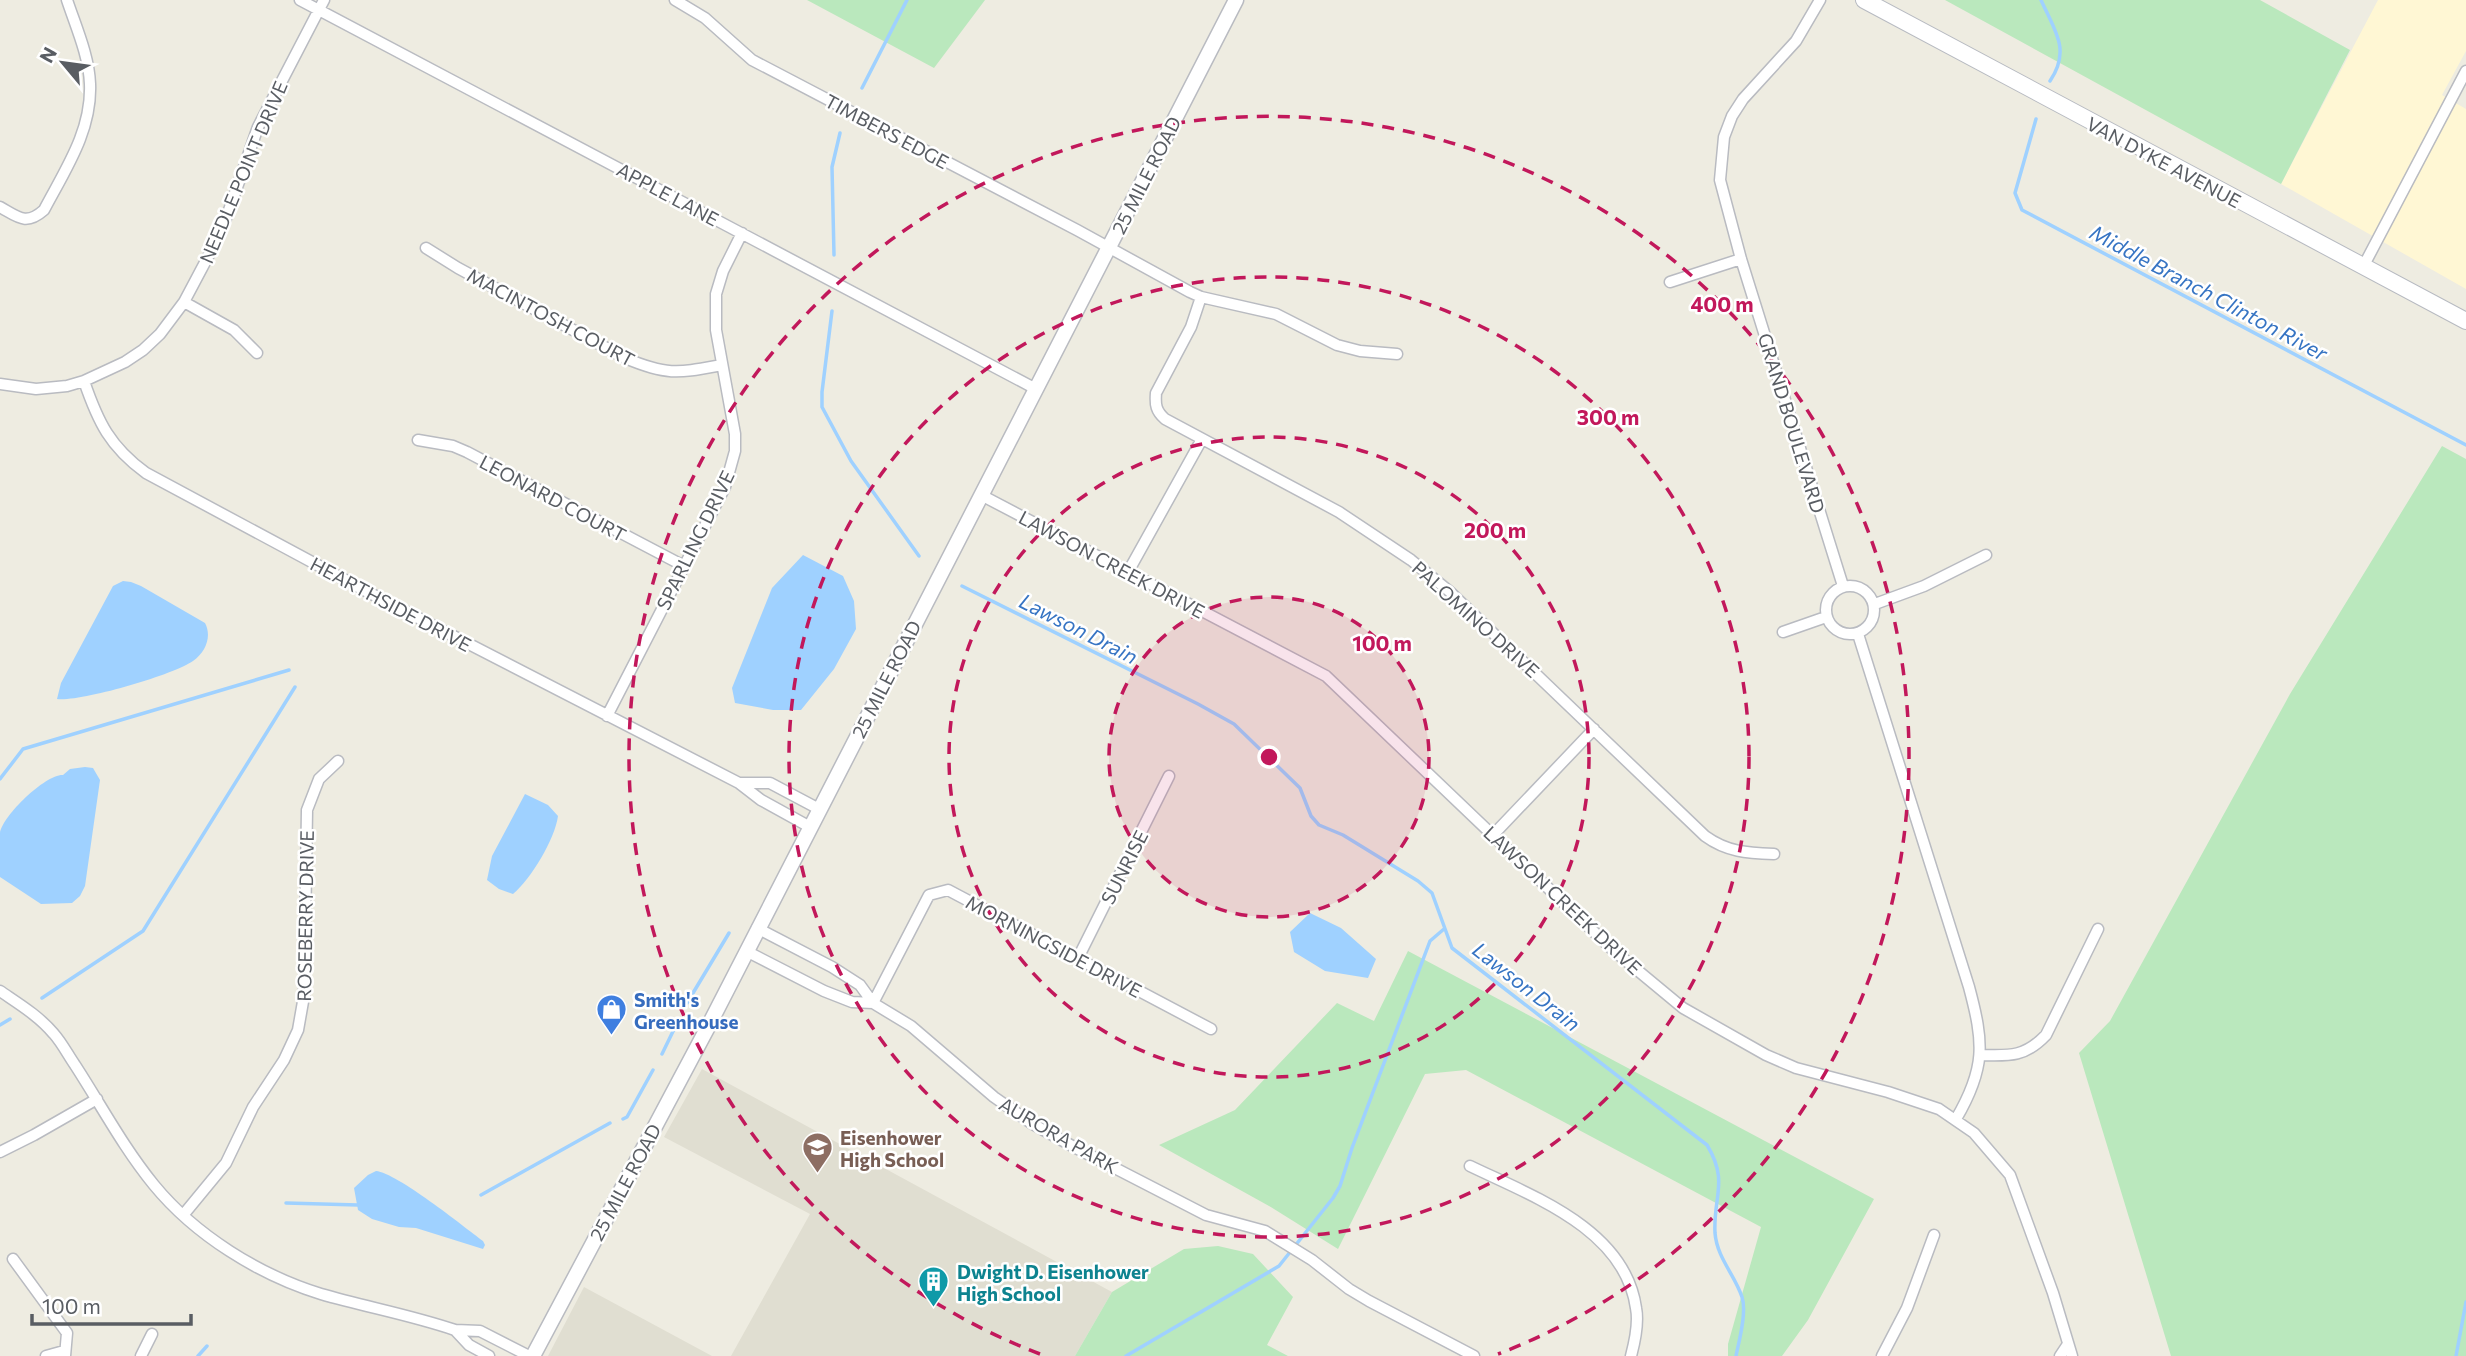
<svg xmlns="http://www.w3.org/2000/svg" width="2466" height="1356" font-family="Commissioner,sans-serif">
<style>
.commercial{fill:#fff7d4}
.education{fill:#e0ded1}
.green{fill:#bae8bd}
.water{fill:#9fd1ff}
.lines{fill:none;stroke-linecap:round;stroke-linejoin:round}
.stream{stroke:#9fd1ff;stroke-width:3.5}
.minor-casing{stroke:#b9bbc1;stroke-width:13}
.tertiary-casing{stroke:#b9bbc1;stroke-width:17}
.secondary-casing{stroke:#b7bac1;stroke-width:18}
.minor{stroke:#fff;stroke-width:10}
.tertiary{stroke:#fff;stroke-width:14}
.secondary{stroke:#fff;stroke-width:16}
.ring{fill:none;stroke:#c2185b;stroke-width:3.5;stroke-dasharray:12 9}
.labels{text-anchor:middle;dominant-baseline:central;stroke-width:5;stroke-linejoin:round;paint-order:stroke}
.street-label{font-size:19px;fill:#595d63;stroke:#fff}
.shop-label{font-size:19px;font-weight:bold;fill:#366cbe;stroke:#fff;text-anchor:start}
.education-label{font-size:19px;font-weight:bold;fill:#785e54;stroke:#fff;text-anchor:start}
.culture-label{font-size:19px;font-weight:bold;fill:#0d838f;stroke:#fff;text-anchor:start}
.water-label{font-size:21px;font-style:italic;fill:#3674c3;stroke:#fff}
.centre{fill:#c2185b;stroke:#fff;stroke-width:3.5}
.ring-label{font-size:21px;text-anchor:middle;font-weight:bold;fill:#c2185b;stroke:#fff;stroke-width:5;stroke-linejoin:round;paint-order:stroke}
</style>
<rect width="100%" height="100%" fill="#eeece1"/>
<path class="commercial" d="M2378 0H2466V51L2442 95 2466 109V289L2281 184Z"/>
<path class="education" d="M702 1069 1112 1292 1075 1356H731L810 1214 664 1137Z
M584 1287 712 1356H548Z"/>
<path class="green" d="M807 0H985L934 68Z
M1945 0H2260L2350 50 2281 184Z
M2442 446 2466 459V1356H2171L2079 1053 2110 1021 2290 694Z
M1408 951 1874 1199 1808 1320 1782 1356H1728V1344L1761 1227 1466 1070 1425 1074 1338 1249 1269 1206 1159 1145 1235 1110 1337 1003 1374 1021Z
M1218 1246 1253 1254 1293 1297 1267 1345 1288 1356H1075L1112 1292 1184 1249Z"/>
<path class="water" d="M803 555 843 576 854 601 856 629 834 669 801 710H773L735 703 732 688 772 588Z
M123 581 131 582 141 586 205 623C212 636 206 652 193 661 173 675 81 702 57 699L61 683 113 586Z
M85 767 93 768 100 780 85 886 80 896 72 903 41 904 0 877C0 863 0 846 0 833 3 815 46 774 63 775L70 769Z
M525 794 548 805 558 816C555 839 531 879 513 894L499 889 487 880 492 856Z
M1310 913 1341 928 1376 959 1368 978 1325 971 1294 952 1290 932Z
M376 1171C397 1173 463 1226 483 1241L485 1245 483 1249 416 1228 399 1227 372 1219 358 1210 354 1188 368 1175Z"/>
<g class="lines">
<path class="stream" d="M2041 0C2055 31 2071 50 2050 81
M862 88 907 0
M2036 119 2015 193 2022 210 2466 445
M834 255 832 167 840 133
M832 311 822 392V407L851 461 919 556
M962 586 1198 704 1234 724 1300 788 1311 816 1319 825 1343 835 1418 881 1432 893 1452 948 1707 1145C1729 1181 1713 1197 1715 1233 1717 1258 1735 1275 1742 1297 1747 1312 1739 1341 1736 1356
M0 779 23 749 289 670
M42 998 143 931 295 687
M687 1003 729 933
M0 1025 10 1019
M662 1054 679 1019
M623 1119 627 1117 653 1070
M481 1195 610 1123
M286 1203 358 1205
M198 1356 207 1346
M1126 1356 1279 1266 1333 1198 1340 1186 1352 1148 1430 941 1444 929
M2456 1356 2466 1302"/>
<defs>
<path id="minor" d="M300 0 1036 389
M675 0 705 18 752 60 1077 230 1190 292 1201 297 1276 314 1337 345 1360 351 1397 354
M1820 0 1796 41 1743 99 1732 116 1724 137 1720 180 1741 259 1843 586
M0 207C18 217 26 226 44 210 65 170 92 131 90 84 89 56 76 27 67 0
M426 248 458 268 625 358C668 376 678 373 722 365
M2363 267 2466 71
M1670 282 1741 259
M1201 297 1191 327 1156 393C1155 405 1156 411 1165 419L1339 512 1411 560 1449 591 1705 836C1727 852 1747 853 1774 854
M184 302 234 330 257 353
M84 381C98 422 110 447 146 473L364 590 739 783 761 800 810 827
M0 384 36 389 67 386 84 381 125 362 143 350 160 334 184 302 210 253 227 216 258 127 324 0
M418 440 453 446 467 452 684 566
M981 495 1326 676 1613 950 1683 1008 1766 1055 1796 1068 1888 1092 1939 1109 1974 1133 2010 1175 2053 1293 2072 1356
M1128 572 1202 439
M1826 610a24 24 0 1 1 48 0a24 24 0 1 1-48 0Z
M1875 604 1924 586 1986 555
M1783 632 1826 617
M1858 634 1969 987C1984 1043 1986 1068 1956 1119
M607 716 725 487 735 451V434L716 330V294L723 271 742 233
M739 783H770L819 809
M1493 835 1594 729
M757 928 832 967 860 985 873 1003 911 1026 994 1097 1031 1123 1074 1147 1206 1215 1265 1231 1312 1260 1349 1289 1369 1301 1474 1356
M746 951 824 991 852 1002 873 1003
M1078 958 1169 776
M0 991C19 1004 39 1016 54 1034 62 1043 68 1055 75 1065 101 1105 123 1147 154 1185 195 1235 259 1275 321 1294 366 1307 411 1315 455 1330
M873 1003 929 895 948 890 1211 1029
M1981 1055C2010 1056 2025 1057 2046 1035L2098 929
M0 1152 34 1135 97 1099
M1470 1166C1532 1196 1625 1229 1636 1308 1639 1323 1635 1341 1631 1356
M184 1214 226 1163 253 1107 284 1060 298 1030 304 996 307 810 319 779 338 761
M13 1259 67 1333 65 1356
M46 1356 64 1351
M141 1356 152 1334
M489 1356 469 1345 455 1330 480 1331 529 1356
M1882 1356 1907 1308 1934 1235
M2060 1356 2068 1344"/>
<path id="tertiary" d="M533 1356 709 1025 1236 0"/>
<path id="secondary" d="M1864 0 2466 321"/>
</defs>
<use href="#minor" class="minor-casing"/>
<use href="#tertiary" class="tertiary-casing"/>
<use href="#secondary" class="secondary-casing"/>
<use href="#minor" class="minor"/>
<use href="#tertiary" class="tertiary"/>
<use href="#secondary" class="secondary"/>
</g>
<circle cx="1269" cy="757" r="160" fill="#c2185b" fill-opacity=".12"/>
<g class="ring">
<circle cx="1269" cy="757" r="160"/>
<circle cx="1269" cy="757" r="320"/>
<circle cx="1269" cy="757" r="480"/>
<path d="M1040 1354A640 640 0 1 1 1498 1354"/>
</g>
<defs>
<symbol id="shop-pin" viewBox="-11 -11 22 30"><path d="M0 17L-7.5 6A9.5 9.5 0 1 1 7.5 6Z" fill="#3f7fe0" stroke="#fff"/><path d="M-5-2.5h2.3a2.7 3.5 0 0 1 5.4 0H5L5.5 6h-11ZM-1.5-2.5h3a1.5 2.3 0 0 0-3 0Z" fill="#fff"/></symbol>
<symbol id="school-pin" viewBox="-11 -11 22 30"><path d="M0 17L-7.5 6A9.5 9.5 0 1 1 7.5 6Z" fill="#8d6e63" stroke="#fff"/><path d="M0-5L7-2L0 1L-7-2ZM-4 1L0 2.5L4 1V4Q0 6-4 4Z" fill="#fff"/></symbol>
<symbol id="building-pin" viewBox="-11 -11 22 30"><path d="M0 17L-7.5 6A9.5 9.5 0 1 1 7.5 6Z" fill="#0f9aa8" stroke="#fff"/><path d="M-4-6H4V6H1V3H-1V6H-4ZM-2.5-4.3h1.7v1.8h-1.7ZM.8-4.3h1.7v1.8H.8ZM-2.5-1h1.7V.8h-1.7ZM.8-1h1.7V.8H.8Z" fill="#fff"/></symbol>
</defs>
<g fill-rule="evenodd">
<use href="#shop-pin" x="594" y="992" width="35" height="47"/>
<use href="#school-pin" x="800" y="1130" width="35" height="47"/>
<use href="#building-pin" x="916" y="1264" width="35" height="47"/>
</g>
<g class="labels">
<g class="street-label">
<text transform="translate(887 131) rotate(28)">TIMBERS EDGE</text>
<text transform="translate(2164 162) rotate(28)">VAN DYKE AVENUE</text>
<text transform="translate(243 172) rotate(-67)">NEEDLE POINT DRIVE</text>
<text transform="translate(1146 175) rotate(-63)">25 MILE ROAD</text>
<text transform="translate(668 194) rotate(28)">APPLE LANE</text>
<text transform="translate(551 317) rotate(28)">MACINTOSH COURT</text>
<text transform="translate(1792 423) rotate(73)">GRAND BOULEVARD</text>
<text transform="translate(553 498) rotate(28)">LEONARD COURT</text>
<text transform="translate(695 540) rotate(-64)">SPARLING DRIVE</text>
<text transform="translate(1112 564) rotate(28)">LAWSON CREEK DRIVE</text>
<text transform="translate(391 604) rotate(28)">HEARTHSIDE DRIVE</text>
<text transform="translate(1476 619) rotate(42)">PALOMINO DRIVE</text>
<text transform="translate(886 679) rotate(-63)">25 MILE ROAD</text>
<text transform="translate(1124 867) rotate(-63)">SUNRISE</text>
<text transform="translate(1563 900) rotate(43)">LAWSON CREEK DRIVE</text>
<text transform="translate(305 916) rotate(-89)">ROSEBERRY DRIVE</text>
<text transform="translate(1054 946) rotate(28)">MORNINGSIDE DRIVE</text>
<text transform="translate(1059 1135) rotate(30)">AURORA PARK</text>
<text transform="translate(625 1182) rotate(-62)">25 MILE ROAD</text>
</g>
<g class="shop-label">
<text x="634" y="999">Smith's<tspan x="634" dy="22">Greenhouse</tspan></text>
</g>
<g class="education-label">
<text x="840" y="1137">Eisenhower<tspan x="840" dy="22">High School</tspan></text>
</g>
<g class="culture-label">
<text x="957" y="1271">Dwight D. Eisenhower<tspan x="957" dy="22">High School</tspan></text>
</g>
<g class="water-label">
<text transform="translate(2209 292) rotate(28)">Middle Branch Clinton River</text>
<text transform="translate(1079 628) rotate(27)">Lawson Drain</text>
<text transform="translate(1527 986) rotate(38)">Lawson Drain</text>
</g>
</g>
<circle cx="1269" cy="757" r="10" class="centre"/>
<g class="ring-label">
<text x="1722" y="312">400 m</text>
<text x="1608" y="425">300 m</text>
<text x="1495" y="538">200 m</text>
<text x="1382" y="651">100 m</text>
</g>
<g transform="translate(63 63) rotate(299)" stroke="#ffffff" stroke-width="5" paint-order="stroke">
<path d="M0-5L12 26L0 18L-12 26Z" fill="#595d63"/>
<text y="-10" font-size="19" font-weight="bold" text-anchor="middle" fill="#595d63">N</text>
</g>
<path d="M32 1314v10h159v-10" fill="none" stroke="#595d63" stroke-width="3.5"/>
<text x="42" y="1314" font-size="21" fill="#595d63" stroke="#ffffff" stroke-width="5" paint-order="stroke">100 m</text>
</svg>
